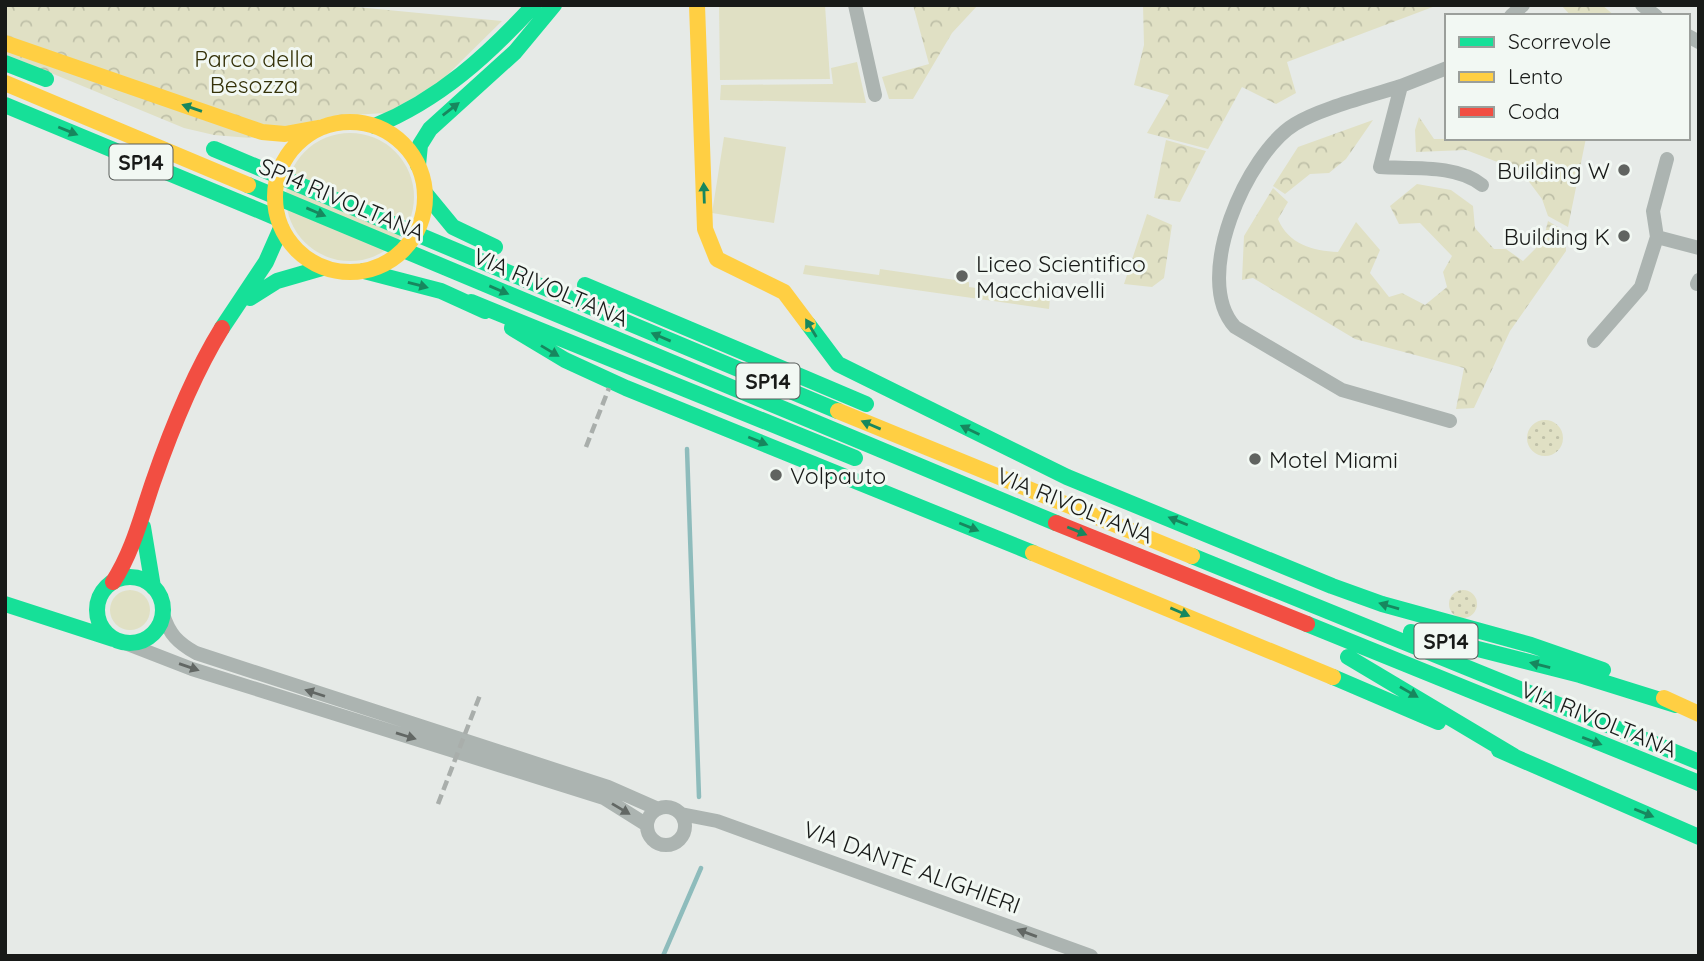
<svg xmlns="http://www.w3.org/2000/svg" width="1704" height="961" font-family="Quicksand,sans-serif">
<style>
.grass{fill:#e0e0c4}
.park{fill:url(#park-crowns)}
.garden{fill:url(#garden-dots)}
.lines{fill:none;stroke-linecap:round;stroke-linejoin:round}
.stream{stroke:#8ebcbc;stroke-width:4.5}
.street{stroke:#acb4b1;stroke-width:14}
.fast{stroke:#16e098;stroke-width:16}
.slow{stroke:#ffcf43;stroke-width:16}
.jam{stroke:#f24e42;stroke-width:16}
.rail{stroke:#a9aeab;stroke-width:4.5;stroke-dasharray:10 5;stroke-linecap:butt}
.oneway{fill:#17875e}
.oneway2{fill:#626764}
.poi-dot{fill:#606360;stroke:#f2f8f3;stroke-width:2.5}
.labels{text-anchor:middle;dominant-baseline:central;stroke-width:6;stroke-linejoin:round;paint-order:stroke}
.shield{fill:#f2f8f3;stroke:#595d5a;stroke-width:2}
.shield-label{font-size:21px;font-weight:bold;fill:#181a18}
.park-label{font-size:23px;fill:#343108;stroke:#f2f8f3}
.poi-label{font-size:23px;fill:#181a18;stroke:#f2f8f3;text-anchor:start}
.street-label{font-size:23px;fill:#181a18;stroke:#f2f8f3}
</style>
<defs>
<pattern id="park-crowns" width="20" height="18" patternUnits="userSpaceOnUse" patternTransform="scale(1.75)"><rect width="20" height="18" fill="#e0e0c4"/><path d="M2 6a3 3 0 1 1 6 0M12 15a3 3 0 1 1 6 0" fill="none" stroke="#bfc0a8"/></pattern>
<pattern id="garden-dots" width="8" height="8" patternUnits="userSpaceOnUse" patternTransform="scale(1.75)"><rect width="8" height="8" fill="#e0e0c4"/><path d="M2 2h.1M6 6h.1" fill="none" stroke="#bfc0a8" stroke-width="1.8" stroke-linecap="round"/></pattern>
</defs>
<rect width="100%" height="100%" fill="#e6eae7"/>
<path class="grass" d="M719 5H825L830 79 720 80Z
M857 62 866 103 720 100 721 85 833 84 831 68Z
M286 197a64 64 0 1 1 128 0a64 64 0 1 1-128 0Z
M724 137 786 147 774 223 712 213Z
M805 265 879 275 880 269 969 282V287L1050 298 1049 309 803 274Z
M110 610a20 20 0 1 1 40 0a20 20 0 1 1-40 0Z"/>
<path class="park" d="M5 5H336L502 21 438 84 386 113 333 116 250 138 214 135 184 128 5 54Z
M913 5H978L952 33 913 99H889L882 77 929 64Z
M1143 5H1438L1287 62 1296 93 1276 104 1242 87 1208 149 1147 133 1169 95 1134 85 1144 45Z
M1602 5 1615 16H1571L1562 6Z
M1419 117 1434 139 1586 138 1568 227 1548 216 1542 199 1521 171 1466 150 1416 152 1415 130Z
M1373 120 1346 159 1329 173 1310 174 1285 194 1273 186 1298 147Z
M1166 140 1206 151 1180 202 1154 198Z
M1417 184 1451 190 1473 206 1475 228 1494 249H1506L1523 261 1543 241 1548 221 1566 232V251L1510 331 1474 408 1456 409 1464 368 1355 339 1253 278 1242 280 1244 236 1273 188 1288 202 1278 219C1288 244 1313 251 1338 252L1356 222 1380 250 1370 273 1389 297 1402 293 1425 305 1447 287 1443 272 1452 256 1420 223 1399 224 1390 206Z
M1147 214 1172 225 1164 278 1152 287 1124 284Z"/>
<path class="garden" d="M1527 438a18 18 0 1 1 36 0a18 18 0 1 1-36 0Z
M1449 604a14 14 0 1 1 28 0a14 14 0 1 1-28 0Z"/>
<g class="lines">
<path class="stream" d="M687 449 699 797
M663 956 701 868"/>
<path class="street" d="M855 5 875 95
M1642 5 1656 16
M1511 16 1523 5
M1688 36 1699 42
M1447 68 1401 86 1380 167C1411 169 1457 164 1482 185
M1401 86C1371 96 1321 108 1295 124 1247 153 1191 279 1235 327L1342 390 1450 421
M1657 237 1653 211 1667 159
M1697 284 1699 280
M1594 341 1641 287 1657 237 1699 248
M163 614C169 634 178 643 196 653L608 787 658 809
M125 643 192 669 604 798 647 825
M647 826a19 19 0 1 1 38 0a19 19 0 1 1-38 0Z
M681 814 717 821 1091 956"/>
<path class="fast" d="M5 63 46 79
M5 105 277 218
M375 126C440 99 487 56 534 5
M214 149 838 411
M418 165 420 145 430 129 515 52 554 5
M248 185 1056 523
M425 193 453 227 495 247
M364 271 441 291 485 311
M585 285 866 404
M250 298 277 281 322 268
M471 302 855 458
M808 324 838 364 1067 477 1332 586 1382 604 1531 645 1603 670
M222 328 266 262 281 228
M512 328 565 360 626 388 1033 553
M143 527 153 587
M1192 556 1699 762
M97 610a33 33 0 1 1 66 0a33 33 0 1 1-66 0Z
M5 604 113 639
M1307 624 1699 783
M1411 632 1580 675 1676 705
M1348 657 1514 756
M1333 677 1438 722
M1499 750 1699 837"/>
<path class="slow" d="M697 5 705 229 717 259 784 292 808 324
M5 43 262 132 285 134 323 127
M5 83 248 185
M275 197a75 75 0 1 1 150 0a75 75 0 1 1-150 0Z
M838 411 1192 556
M1033 553 1333 677
M1664 698 1699 714"/>
<path class="jam" d="M1056 523 1307 624
M113 582C133 551 141 517 153 482 171 430 193 375 222 328"/>
<path class="rail" d="M586 447 609 388
M438 804 480 695"/>
</g>
<defs><path id="oneway-solid" d="M-6-.8H1V-3.2L6.5 0L1 3.2V.8H-6Z" transform="scale(1.75)"/></defs>
<g class="oneway">
<use href="#oneway-solid" transform="translate(192 108) rotate(-161)"/>
<use href="#oneway-solid" transform="translate(451 109) rotate(-38)"/>
<use href="#oneway-solid" transform="translate(68 131) rotate(22)"/>
<use href="#oneway-solid" transform="translate(704 193) rotate(-92)"/>
<use href="#oneway-solid" transform="translate(316 212) rotate(23)"/>
<use href="#oneway-solid" transform="translate(418 285) rotate(15)"/>
<use href="#oneway-solid" transform="translate(499 290) rotate(23)"/>
<use href="#oneway-solid" transform="translate(811 328) rotate(-121)"/>
<use href="#oneway-solid" transform="translate(661 337) rotate(-157)"/>
<use href="#oneway-solid" transform="translate(550 351) rotate(31)"/>
<use href="#oneway-solid" transform="translate(871 425) rotate(-157)"/>
<use href="#oneway-solid" transform="translate(970 430) rotate(-154)"/>
<use href="#oneway-solid" transform="translate(758 441) rotate(22)"/>
<use href="#oneway-solid" transform="translate(1178 521) rotate(-158)"/>
<use href="#oneway-solid" transform="translate(969 527) rotate(22)"/>
<use href="#oneway-solid" transform="translate(1077 531) rotate(22)"/>
<use href="#oneway-solid" transform="translate(1389 606) rotate(-164)"/>
<use href="#oneway-solid" transform="translate(1180 612) rotate(23)"/>
<use href="#oneway-solid" transform="translate(1540 665) rotate(-166)"/>
<use href="#oneway-solid" transform="translate(1409 692) rotate(30)"/>
<use href="#oneway-solid" transform="translate(1592 741) rotate(21)"/>
<use href="#oneway-solid" transform="translate(1644 813) rotate(22)"/>
</g>
<g class="oneway2">
<use href="#oneway-solid" transform="translate(189 667) rotate(19)"/>
<use href="#oneway-solid" transform="translate(315 693) rotate(-162)"/>
<use href="#oneway-solid" transform="translate(406 736) rotate(17)"/>
<use href="#oneway-solid" transform="translate(621 809) rotate(31)"/>
<use href="#oneway-solid" transform="translate(1027 933) rotate(-160)"/>
</g>
<g class="poi-dot">
<circle cx="1624" cy="170" r="7"/>
<circle cx="1624" cy="236" r="7"/>
<circle cx="962" cy="276" r="7"/>
<circle cx="1255" cy="459" r="7"/>
<circle cx="776" cy="475" r="7"/>
</g>
<g class="labels">
<g class="shield">
<rect x="109.5" y="144.5" width="63" height="35" rx="5"/>
<rect x="736.5" y="363.5" width="63" height="35" rx="5"/>
<rect x="1414.5" y="623.5" width="63" height="35" rx="5"/>
</g>
<g class="shield-label">
<text x="141" y="162">SP14</text>
<text x="768" y="381">SP14</text>
<text x="1446" y="641">SP14</text>
</g>
<g class="park-label">
<text x="254" y="58">Parco della<tspan x="254" dy="26">Besozza</tspan></text>
</g>
<g class="poi-label">
<text x="1610" y="170" text-anchor="end">Building W</text>
<text x="1610" y="236" text-anchor="end">Building K</text>
<text x="976" y="263">Liceo Scientifico<tspan x="976" dy="26">Macchiavelli</tspan></text>
<text x="1269" y="459">Motel Miami</text>
<text x="790" y="475">Volpauto</text>
</g>
<g class="street-label">
<text transform="translate(342 199) rotate(23)">SP14 RIVOLTANA</text>
<text transform="translate(551 287) rotate(23)">VIA RIVOLTANA</text>
<text transform="translate(1075 505) rotate(22)">VIA RIVOLTANA</text>
<text transform="translate(1599 719) rotate(22)">VIA RIVOLTANA</text>
<text transform="translate(912 867) rotate(20)">VIA DANTE ALIGHIERI</text>
</g>
</g>
<rect width="1704" height="961" fill="none" stroke="#181a18" stroke-width="14"/>
<rect x="1445" y="14" width="245" height="126" fill="#f2f8f3" stroke="#9b9f9b" stroke-width="2"/>
<rect x="1459" y="37" width="35" height="10" fill="#16e098" stroke="#9b9f9b" stroke-width="2"/>
<text x="1508" y="49" font-size="21" fill="#181a18">Scorrevole</text>
<rect x="1459" y="72" width="35" height="10" fill="#ffcf43" stroke="#9b9f9b" stroke-width="2"/>
<text x="1508" y="84" font-size="21" fill="#181a18">Lento</text>
<rect x="1459" y="107" width="35" height="10" fill="#f24e42" stroke="#9b9f9b" stroke-width="2"/>
<text x="1508" y="119" font-size="21" fill="#181a18">Coda</text>
</svg>
